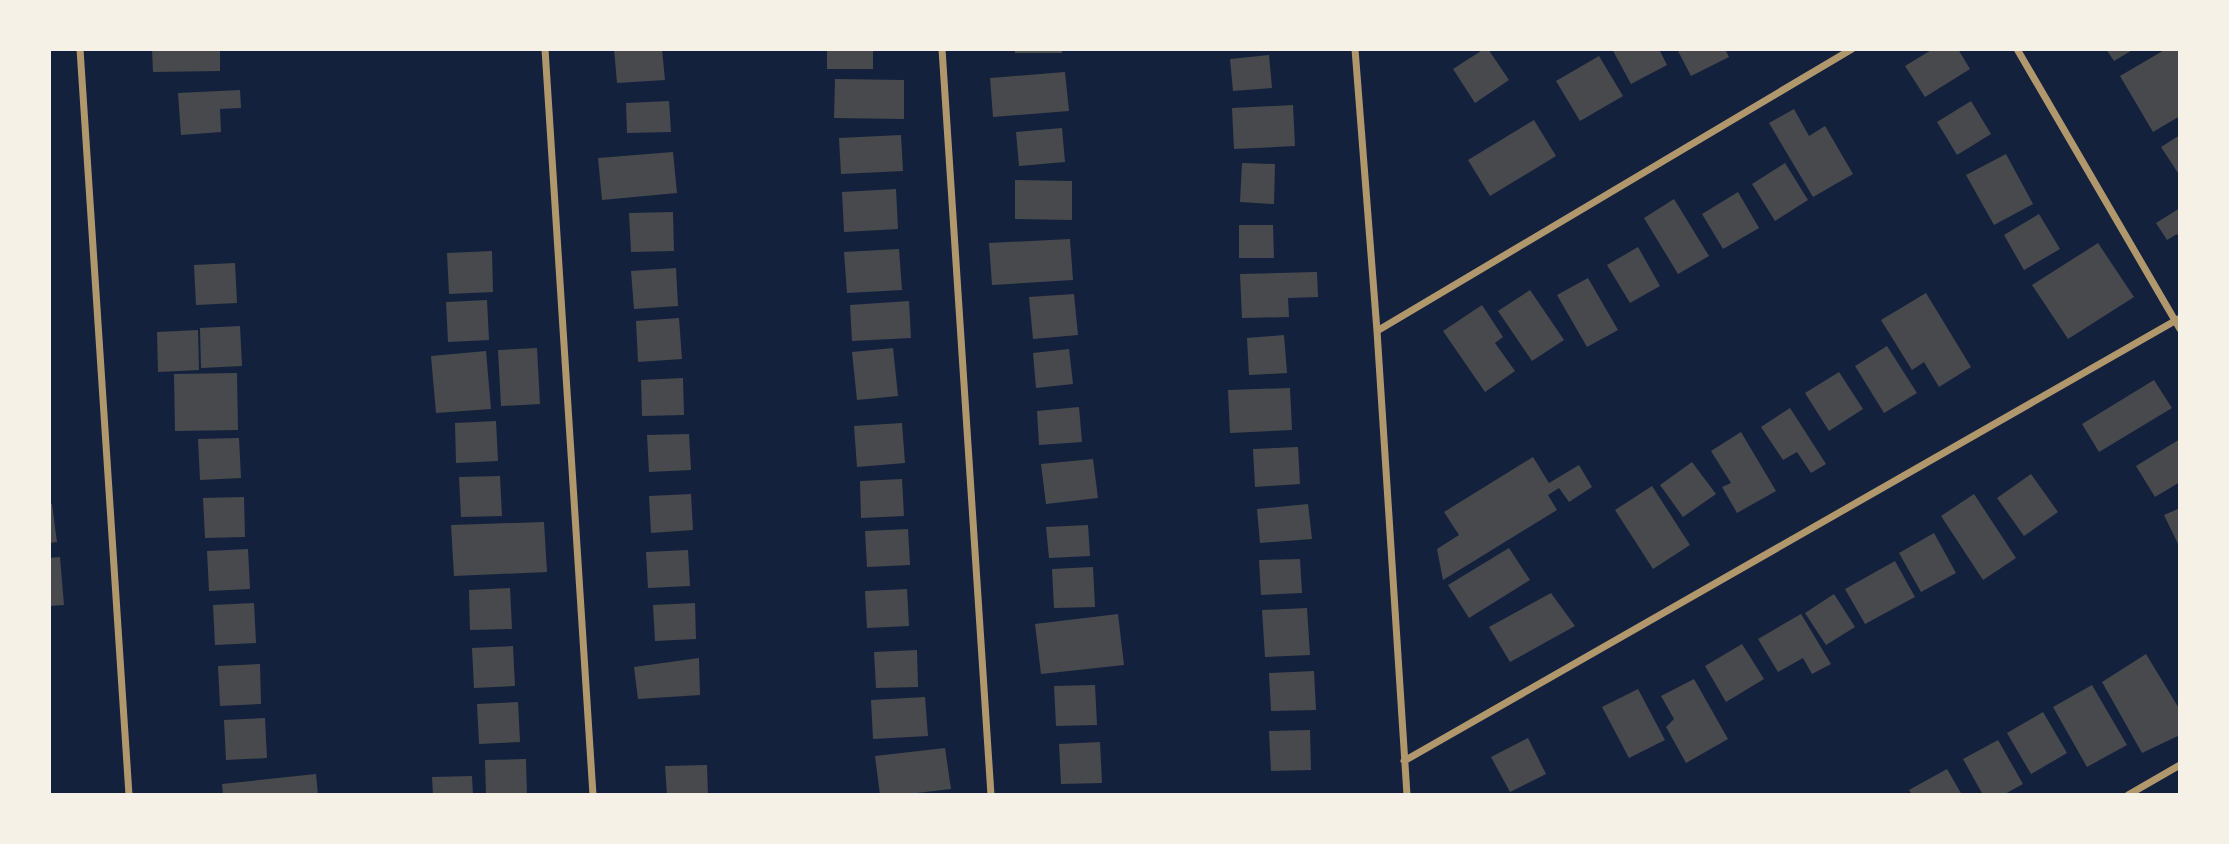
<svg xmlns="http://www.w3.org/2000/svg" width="2229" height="844" font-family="Karla,sans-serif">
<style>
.building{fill:#48494c}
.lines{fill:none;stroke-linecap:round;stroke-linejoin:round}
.minor{stroke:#b1986c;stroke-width:7}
</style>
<rect width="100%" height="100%" fill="#14213d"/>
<path class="building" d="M152 49H220V71L153 72Z
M614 49H662L665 80 617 83Z
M827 49H873V69H827Z
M1015 49H1062V53H1015Z
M1484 49H1488L1509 80 1475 103 1453 69Z
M1612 49H1659L1667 65 1631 84Z
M1677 49H1725L1729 57 1691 76Z
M1933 49H1958L1970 69 1925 97 1905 66Z
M2106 49H2134L2114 61Z
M2166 49H2180V116L2153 132 2120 76Z
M1269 55 1272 88 1233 91 1230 59Z
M1599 56 1623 96 1580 121 1556 81Z
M1065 72 1069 111 993 117 990 78Z
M835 79 904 80V119L834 118Z
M240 90 241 108 220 109 221 132 181 135 178 93Z
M669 101 671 132 627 133 626 103Z
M1971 101 1991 134 1957 155 1937 122Z
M1293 105 1295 146 1234 149 1232 108Z
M1794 109 1809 136 1825 126 1853 174 1813 197 1769 123Z
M1534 120 1556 156 1490 196 1468 160Z
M1062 128 1065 162 1019 166 1016 132Z
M901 135 903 171 841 174 839 138Z
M2180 135V176L2161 147Z
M673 152 677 193 602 200 598 158Z
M2006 154 2033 204 1994 225 1966 175Z
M1242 163 1275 164 1274 204 1240 202Z
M1785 163 1808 200 1775 221 1752 184Z
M1015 180 1072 181V220L1015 219Z
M896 189 898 229 844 232 842 192Z
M1738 192 1759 228 1723 249 1702 214Z
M1674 199 1709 256 1678 274 1644 218Z
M2180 208V239L2177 234 2167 240 2156 223Z
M673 212 674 251 631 252 629 213Z
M2039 214 2060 249 2024 270 2004 235Z
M1239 225H1273L1274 258H1239Z
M1070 239 1073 280 992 285 989 243Z
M2098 243 2134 297 2068 339 2032 285Z
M1638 247 1660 286 1630 303 1607 265Z
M899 249 902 290 847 293 844 252Z
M492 251 493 292 449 294 447 253Z
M235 263 237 303 196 305 194 265Z
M676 268 678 306 634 309 631 271Z
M1317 272 1318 297 1288 298 1289 317 1242 318 1240 274Z
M1588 278 1618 330 1587 347 1557 295Z
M1530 290 1564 340 1532 361 1498 311Z
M1926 293 1971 367 1939 387 1924 362 1912 370 1881 320Z
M1074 294 1078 335 1033 339 1029 297Z
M487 300 489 340 448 342 446 302Z
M909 301 911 338 852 341 850 305Z
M1482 305 1503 337 1495 343 1515 371 1485 392 1443 331Z
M679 318 682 359 638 362 636 321Z
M240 326 242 366 201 368 200 328Z
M198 330 199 370 158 372 157 332Z
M1284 335 1287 373 1249 375 1247 338Z
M1887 346 1917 393 1884 413 1855 366Z
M537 348 540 404 501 406 498 350Z
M893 348 898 396 857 400 852 352Z
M1069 349 1073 384 1036 388 1033 353Z
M486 351 491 409 436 413 431 356Z
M1839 372 1863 409 1829 431 1805 393Z
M237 373 238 430 175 431 174 374Z
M683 378 684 415 642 416 641 380Z
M2154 380 2172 408 2099 452 2082 424Z
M1290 388 1292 430 1230 433 1228 390Z
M1079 407 1082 442 1039 445 1037 411Z
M1790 408 1826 464 1811 473 1797 452 1783 460 1761 427Z
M496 421 498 461 456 463 455 423Z
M902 423 905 463 857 467 854 426Z
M1741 432 1776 491 1737 513 1722 487 1731 483 1711 451Z
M689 434 691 470 649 472 647 435Z
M239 438 241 478 200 480 198 439Z
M2180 439V482L2155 497 2136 466Z
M1298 447 1300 484 1255 487 1253 449Z
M1533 457 1549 483 1579 465 1592 487 1569 502 1559 488 1548 495 1557 510 1443 580 1437 549 1459 535 1444 512Z
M1093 459 1098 498 1046 504 1041 464Z
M1692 462 1716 494 1683 517 1660 485Z
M2031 474 2058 512 2024 536 1997 498Z
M500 476 502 516 461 517 459 477Z
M902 479 904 516 861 518 860 481Z
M1652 486 1690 545 1653 569 1615 510Z
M691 494 693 530 651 533 649 496Z
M1974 494 2016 558 1983 580 1941 516Z
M244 497 245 537 205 538 203 498Z
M49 504H52L57 542 49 543Z
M1308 504 1312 539 1260 543 1257 509Z
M2180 508V548L2164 515Z
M544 522 547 572 454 576 451 525Z
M1088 525 1090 556 1049 558 1046 527Z
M908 529 910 565 867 567 865 531Z
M1934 533 1956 573 1921 592 1899 553Z
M1509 548 1530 580 1469 618 1448 585Z
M248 549 250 589 209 591 207 551Z
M688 550 690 586 648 588 646 552Z
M60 557 64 605 49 606V558Z
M1300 559 1302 593 1261 595 1259 560Z
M1895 561 1915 597 1865 624 1845 589Z
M1093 567 1095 607 1054 608 1052 569Z
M510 588 512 629 470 630 469 590Z
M907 589 909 626 867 628 865 591Z
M1551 593 1575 626 1510 662 1489 627Z
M1834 594 1855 627 1826 645 1805 613Z
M254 603 256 643 215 645 213 605Z
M695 603 696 639 655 641 653 605Z
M1307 608 1310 655 1265 657 1262 610Z
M1118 614 1124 665 1041 674 1035 624Z
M1801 614 1831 664 1812 674 1803 658 1778 672 1758 639Z
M1742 644 1764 679 1726 702 1705 666Z
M513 646 515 686 474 688 472 648Z
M917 650 918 687 876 688 874 652Z
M2146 654 2180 710V735L2142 753 2102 682Z
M699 658 700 695 638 699 634 667Z
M260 664 261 704 220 706 218 666Z
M1314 671 1316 710 1271 711 1269 673Z
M1694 679 1728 739 1686 763 1666 727 1674 719 1661 696Z
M1095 685 1097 725 1056 726 1054 686Z
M2092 685 2127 745 2087 767 2053 707Z
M1638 689 1665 740 1629 758 1602 707Z
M925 697 928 736 873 739 871 700Z
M518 702 520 742 479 744 477 704Z
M2043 712 2067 753 2031 774 2007 733Z
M265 718 267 758 226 760 224 720Z
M1310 730 1311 770 1271 771 1269 731Z
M1528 738 1546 774 1510 792 1491 757Z
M1998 740 2023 784 2003 795H1983L1963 759Z
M1100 742 1102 783 1061 784 1059 744Z
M945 748 951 789 900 795H880L875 756Z
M526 759 527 795H486L485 760Z
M707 765 708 795H667L665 766Z
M1947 769 1962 795H1912L1909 790Z
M316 774 318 795H223L222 784Z
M472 776 473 795H433L432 777Z"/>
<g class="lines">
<path class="minor" d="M80 49 129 795
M545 49 593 795
M942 49 991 795
M1355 49 1377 331 1407 795
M2017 49 2180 329
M1377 331 1852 49
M1404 761 2180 318
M2128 795 2180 765"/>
</g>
<rect width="2229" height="844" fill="none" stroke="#f6f1e7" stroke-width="102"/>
</svg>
